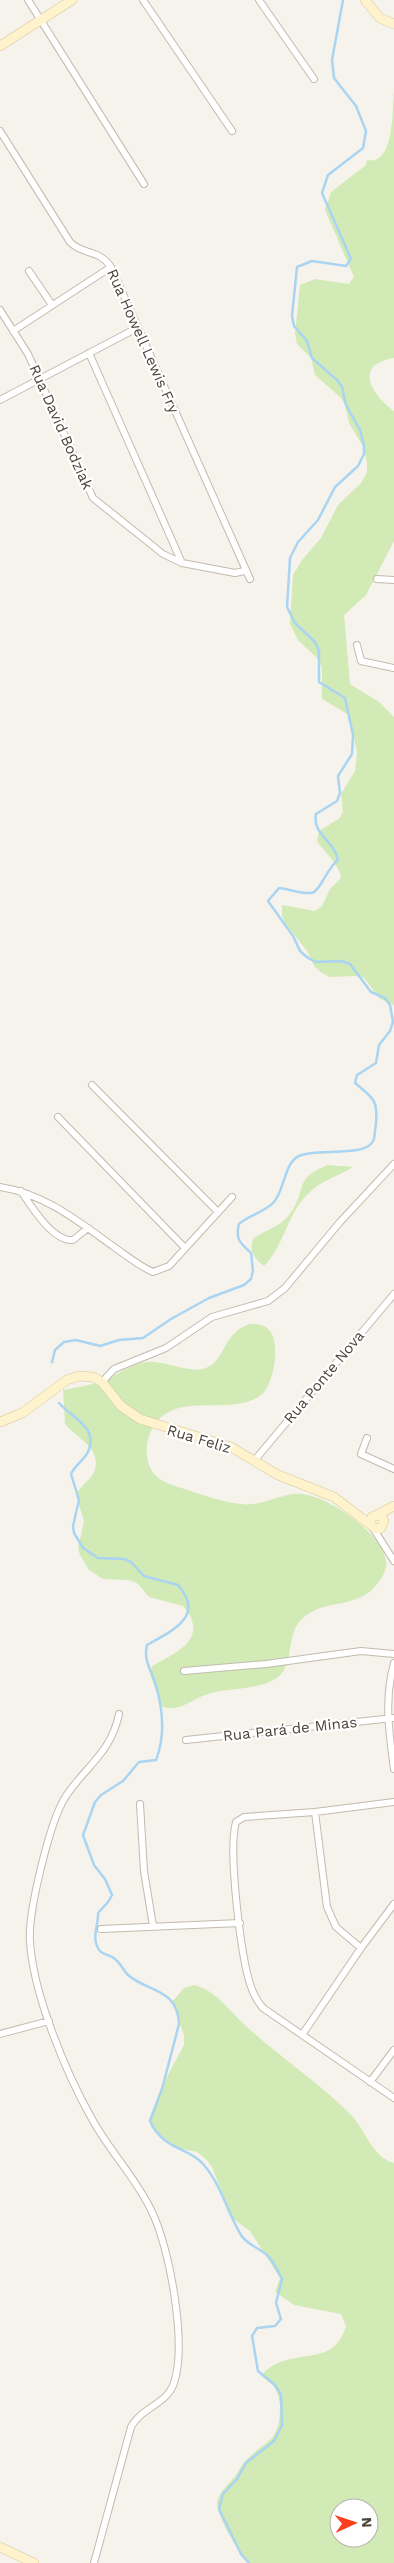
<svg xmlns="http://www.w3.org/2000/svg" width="394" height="2563" viewBox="0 0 394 2563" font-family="'Work Sans',sans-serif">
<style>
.green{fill:#d2eab5;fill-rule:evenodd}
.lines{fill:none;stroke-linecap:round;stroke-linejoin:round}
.stream{stroke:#a9d4f2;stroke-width:2.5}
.street-casing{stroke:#c2bbae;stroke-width:8}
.secondary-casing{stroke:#d6c79b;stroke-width:10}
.street{stroke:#fff;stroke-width:6}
.secondary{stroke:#fff3cd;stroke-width:9}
.labels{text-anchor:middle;stroke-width:4.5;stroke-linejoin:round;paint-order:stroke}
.street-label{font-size:15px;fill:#4b4439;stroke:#fff}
</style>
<rect width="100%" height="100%" fill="#f6f3ec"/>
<path class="green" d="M 394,92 L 394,358 C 353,365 371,394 394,411 L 394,541 L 366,595 L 344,615 L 350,684 L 379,702 L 394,717 L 394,1005 L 380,999 L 364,978 L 355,976 L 330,977 L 322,973 L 314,966 L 307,951 L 285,923 L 282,916 L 282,905 L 315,911 L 322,906 L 330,889 L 341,878 C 339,863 325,853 317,841 L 319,831 L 340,818 L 343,811 L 341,794 L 355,771 L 357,752 L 349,715 L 322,699 L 322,668 L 318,659 L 298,640 L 290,624 L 293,575 L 302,560 L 321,538 L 338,505 L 361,483 L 367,472 L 367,464 L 364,448 L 349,423 L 345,405 L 341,398 L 315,375 L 311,358 L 297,344 L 295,333 L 300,285 L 315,279 L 349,284 L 354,277 L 325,210 L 331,192 L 366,165 L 367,160 C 394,166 392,113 394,92 Z
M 328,1165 L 353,1167 C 339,1176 322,1180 310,1192 C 287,1212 285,1245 264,1266 C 254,1257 249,1253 253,1239 C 264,1230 281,1227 289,1215 C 308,1191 292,1178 328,1165 Z
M 250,1324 C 258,1324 264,1324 269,1330 C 281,1342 274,1386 261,1395 C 230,1418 174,1388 152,1429 C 146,1440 145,1454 149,1465 C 153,1478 166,1483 178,1487 C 198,1493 220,1502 241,1504 C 263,1507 282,1492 302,1494 C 329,1497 381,1532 386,1561 C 387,1567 384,1575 380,1580 C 360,1611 328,1597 304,1617 C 285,1633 295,1656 282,1673 C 267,1691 228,1687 208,1694 C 190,1700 181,1712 162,1707 L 150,1674 L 152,1666 C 176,1653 211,1638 183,1606 L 149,1597 L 137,1583 L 129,1580 L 103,1579 L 89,1570 L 80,1555 L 78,1548 L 84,1521 L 76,1495 C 80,1486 89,1481 93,1474 C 105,1449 77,1439 65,1424 L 63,1390 C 78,1387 93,1385 107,1379 C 120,1373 132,1364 146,1362 C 166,1360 187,1374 206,1368 C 226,1360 223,1332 250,1324 Z
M 194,1985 C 216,1990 230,2012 247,2027 C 281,2058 320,2083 352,2116 C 366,2131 372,2157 394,2163 L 394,2563 L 248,2563 C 239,2552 216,2516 217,2502 C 219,2493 226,2486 232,2480 C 238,2474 240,2466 245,2461 C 267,2439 280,2442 280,2407 C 279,2391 275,2385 261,2376 C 289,2343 333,2372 346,2326 L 341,2314 L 294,2305 L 275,2292 L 280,2278 L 250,2231 L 232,2218 L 212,2167 L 206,2159 L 197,2152 L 173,2147 L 152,2128 L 149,2120 L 161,2088 L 184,2045 L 184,2035 L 172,2002 L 184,1988 ZM 339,2508 L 369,2508 L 369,2538 L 339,2538 Z"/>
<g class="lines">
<path class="stream" d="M 52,1362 L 55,1350 L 64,1342 L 76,1340 L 100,1346 L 119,1340 L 143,1338 L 171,1319 L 209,1298 L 244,1285 L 251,1279 L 253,1271 L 251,1253 C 240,1243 235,1239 239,1224 C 249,1215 265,1212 274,1202 C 285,1189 284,1163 299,1156 C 317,1147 368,1159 374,1139 C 375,1134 375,1128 376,1124 C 378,1099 373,1098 355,1083 L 357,1075 L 376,1063 L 379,1045 L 390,1031 L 393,1022 L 390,1005 L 385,998 L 371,992 L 350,964 L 341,961 L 316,962 L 308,958 L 300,951 L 293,936 L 268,901 L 279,888 C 289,889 302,894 311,893 C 320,892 327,868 338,860 C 335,841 312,835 316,814 L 337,801 L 340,793 L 338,776 L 352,754 L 353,735 L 345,698 L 319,682 L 319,651 L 315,642 L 295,623 L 287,607 L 290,558 L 298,542 L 318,520 L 335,487 L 358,466 L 364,454 L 364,446 L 360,430 L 346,405 L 342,387 L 337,380 L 312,358 L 307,341 L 294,326 L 292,316 L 297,267 L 312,261 L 346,266 L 351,259 L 322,193 L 328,175 L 363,148 L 366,131 L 356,106 L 334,78 L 332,60 L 343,0
M 59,1403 C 72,1418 99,1427 88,1452 C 84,1460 75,1465 71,1474 L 79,1500 L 73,1526 L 74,1533 L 83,1548 L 98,1558 L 124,1559 L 131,1562 L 144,1576 L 178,1585 C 206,1617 171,1631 147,1645 C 143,1661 152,1671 156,1686 C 163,1710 165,1737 156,1760 L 139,1762 L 123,1781 L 101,1795 L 95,1802 L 83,1835 L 94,1865 L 105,1879 L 112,1895 L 108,1902 L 98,1913 C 99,1923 93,1933 96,1943 C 100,1957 107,1952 115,1959 C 120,1963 123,1969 127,1974 C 145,1992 178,1987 179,2024 L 162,2089 L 150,2121 C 163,2150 188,2147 203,2164 C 221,2184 227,2212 241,2235 C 247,2245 260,2248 268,2256 C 274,2262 278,2272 282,2279 L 276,2303 L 281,2319 L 275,2326 L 257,2328 L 252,2336 L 258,2371 L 275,2385 L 281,2395 L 282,2425 L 274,2441 L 246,2463 L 237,2479 L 223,2494 L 219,2509 L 241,2554 L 249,2563"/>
<defs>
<path id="street" d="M 28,0 L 144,184
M 143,0 L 232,131
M 259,0 L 314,79
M 0,131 L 70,242 C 82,255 99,249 111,267 L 250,579
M 29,271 L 52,305
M 0,310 L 28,354 L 93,498 L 163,554 L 182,563 L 235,573 L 244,571
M 13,331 L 111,267
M 89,353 L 182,563
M 0,400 L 137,328
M 377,579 L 394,580
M 357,645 L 361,661 L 394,668
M 92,1085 L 218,1212
M 58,1117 L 185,1248
M 0,1187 C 45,1194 78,1221 114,1247 C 127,1256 139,1266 153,1272 L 169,1266 L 232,1197
M 21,1191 C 31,1206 53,1242 73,1240 L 88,1228
M 102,1382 L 114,1369 L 166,1348 L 212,1317 L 268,1301 L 285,1288 L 340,1222 L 394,1164
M 367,1438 L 361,1454 L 394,1469
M 254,1461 L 394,1294
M 373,1528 L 394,1561
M 394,1663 C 384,1699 389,1732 394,1769
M 184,1671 L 266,1664 L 361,1651 L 394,1654
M 186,1740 L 394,1718
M 394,1802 L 315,1812 L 244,1817 L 236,1822 C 228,1850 240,1942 247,1973 C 250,1986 254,1998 263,2008 L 394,2098
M 140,1804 L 144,1871 L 153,1926
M 315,1812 L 327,1907 L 336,1927 L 361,1948
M 101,1929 L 240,1923
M 0,2034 L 49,2021
M 302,2035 L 361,1948 L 394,1904
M 370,2082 L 394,2050
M 94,2563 L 131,2427 C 141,2408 167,2404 174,2383 C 187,2344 170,2249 152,2212 C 137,2179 110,2152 92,2119 C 66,2073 33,1994 30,1941 C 28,1912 50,1820 66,1796 C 86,1766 111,1753 119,1714"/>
<path id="secondary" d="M 365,0 L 380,18 L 394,24
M 0,46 L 72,0
M 0,1422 L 22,1413 L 67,1380 L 79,1376 L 93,1377 L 102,1382 L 121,1406 L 140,1419 L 231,1447 L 278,1475 L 334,1497 L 376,1529 L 381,1528 L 384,1521 L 382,1517 L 377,1515 L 372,1517 L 370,1523
M 377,1515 L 394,1506
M 0,2547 L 34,2563"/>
</defs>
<use href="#street" class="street-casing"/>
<use href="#secondary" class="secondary-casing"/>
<use href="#street" class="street"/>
<use href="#secondary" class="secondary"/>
</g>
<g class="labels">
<g class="street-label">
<text transform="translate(143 341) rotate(66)" y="5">Rua Howell Lewis Fry</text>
<text transform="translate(61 427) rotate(66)" y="5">Rua David Bodziak</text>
<text transform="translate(324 1377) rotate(-50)" y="5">Rua Ponte Nova</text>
<text transform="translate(199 1439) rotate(17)" y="5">Rua Feliz</text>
<text transform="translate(290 1729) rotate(-6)" y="5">Rua Pará de Minas</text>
</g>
</g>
<g transform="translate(354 2523) rotate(87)"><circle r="24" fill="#ffffff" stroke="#b7b4b0"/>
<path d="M0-4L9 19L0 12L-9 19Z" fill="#fc3f1d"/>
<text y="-8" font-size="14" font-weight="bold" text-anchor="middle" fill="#4b4439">N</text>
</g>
</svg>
